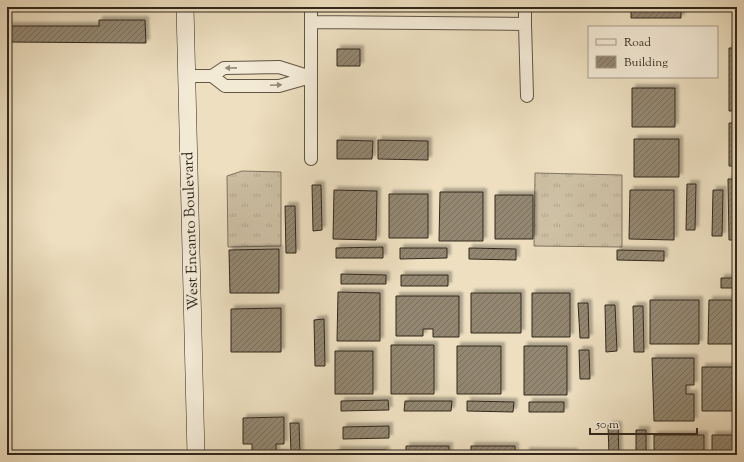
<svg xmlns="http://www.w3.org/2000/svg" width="744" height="462" viewBox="0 0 744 462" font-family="'Sorts Mill Goudy',serif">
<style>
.grass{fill:url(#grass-tufts);stroke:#807460}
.building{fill:url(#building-hatch);stroke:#32281c;filter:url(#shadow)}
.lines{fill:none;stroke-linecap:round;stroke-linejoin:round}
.street-casing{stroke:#615645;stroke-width:14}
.secondary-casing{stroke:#32281c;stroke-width:18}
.street{stroke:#f3ead6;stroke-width:12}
.secondary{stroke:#f3ead6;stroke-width:17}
.oneway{fill:#928979}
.labels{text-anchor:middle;stroke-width:3.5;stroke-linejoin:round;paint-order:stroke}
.street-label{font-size:15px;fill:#32281c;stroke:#f3ead6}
</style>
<defs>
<pattern id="grass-tufts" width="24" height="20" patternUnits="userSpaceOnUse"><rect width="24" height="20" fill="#cdc0a4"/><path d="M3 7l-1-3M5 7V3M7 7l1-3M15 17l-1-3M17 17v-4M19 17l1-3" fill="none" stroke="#b0a58d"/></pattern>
<pattern id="building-hatch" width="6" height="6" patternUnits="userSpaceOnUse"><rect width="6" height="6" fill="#938771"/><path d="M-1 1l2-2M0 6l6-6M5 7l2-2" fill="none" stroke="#796e5c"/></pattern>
<filter id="shadow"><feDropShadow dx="3.5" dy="-3.5" stdDeviation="1" flood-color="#0004"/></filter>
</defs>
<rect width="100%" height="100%" fill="#eddfc0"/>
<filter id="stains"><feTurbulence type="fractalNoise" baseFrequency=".005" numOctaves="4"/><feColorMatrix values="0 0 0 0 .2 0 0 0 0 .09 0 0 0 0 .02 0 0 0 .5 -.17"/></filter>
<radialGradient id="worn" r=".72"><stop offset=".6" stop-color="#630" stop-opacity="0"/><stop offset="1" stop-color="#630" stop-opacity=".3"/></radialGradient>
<path class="grass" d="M 242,171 L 281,172 L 281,246 L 228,247 L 227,176 Z
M 535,173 L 622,175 L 622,247 L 534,246 Z"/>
<path class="building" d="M 7,7 L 74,7 L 74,8 Z
M 631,7 L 681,7 L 681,18 L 631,18 Z
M 99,20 L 145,20 L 146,43 L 7,42 L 7,26 L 99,26 Z
M 729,48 L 737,48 L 737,111 L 729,111 Z
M 337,49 L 360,49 L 360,66 L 337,66 Z
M 632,88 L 675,88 L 675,127 L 632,127 Z
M 729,123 L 737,123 L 737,166 L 729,166 Z
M 634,139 L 679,139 L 679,177 L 634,177 Z
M 337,140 L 373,141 L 372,159 L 337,159 Z
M 378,140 L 428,141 L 428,160 L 378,159 Z
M 728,179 L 737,179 L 737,240 L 729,240 Z
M 687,184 L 696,184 L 695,230 L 686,230 Z
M 312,185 L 321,185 L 322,230 L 313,231 Z
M 334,190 L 377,191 L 376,240 L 333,239 Z
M 630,190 L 674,190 L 674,240 L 629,239 Z
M 713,190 L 723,190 L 722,236 L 712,236 Z
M 440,192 L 483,192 L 483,241 L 439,241 Z
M 389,194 L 428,194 L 428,238 L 389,238 Z
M 495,195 L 533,195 L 533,239 L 495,239 Z
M 285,206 L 295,206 L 296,253 L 286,253 Z
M 383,247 L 383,258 L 336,258 L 336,248 Z
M 400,248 L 447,248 L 447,258 L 400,259 Z
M 469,248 L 516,249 L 516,260 L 469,259 Z
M 279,249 L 279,293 L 230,293 L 229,250 Z
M 617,250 L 664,251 L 664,261 L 617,260 Z
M 341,274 L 386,275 L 386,284 L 341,284 Z
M 401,275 L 448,275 L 448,286 L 401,286 Z
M 721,278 L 737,278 L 737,288 L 721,288 Z
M 338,292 L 380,293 L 380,341 L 337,341 Z
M 471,293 L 521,293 L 521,333 L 471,333 Z
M 532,293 L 570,293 L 570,337 L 532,337 Z
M 396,296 L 459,296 L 459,337 L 433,337 L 433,329 L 423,329 L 423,336 L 396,336 Z
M 650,300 L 699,300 L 699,344 L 650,344 Z
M 709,300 L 737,300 L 737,344 L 708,344 Z
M 578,303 L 588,303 L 589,338 L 580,338 Z
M 605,305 L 615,305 L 617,351 L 606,352 Z
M 633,306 L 643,306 L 644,352 L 634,352 Z
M 281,308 L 281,352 L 231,352 L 231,309 Z
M 324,319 L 325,366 L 315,366 L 314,320 Z
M 391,345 L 434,345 L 434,394 L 391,394 Z
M 457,346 L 501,346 L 501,394 L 457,394 Z
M 524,346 L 567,346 L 567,395 L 524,395 Z
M 579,350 L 589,350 L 590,379 L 580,379 Z
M 335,351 L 373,351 L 373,394 L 335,394 Z
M 652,358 L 694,358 L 694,385 L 686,385 L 686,394 L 694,394 L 694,421 L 654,421 Z
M 702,367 L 737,367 L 737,411 L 702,411 Z
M 388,400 L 389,410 L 341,411 L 341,401 Z
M 405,401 L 452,401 L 451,411 L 404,411 Z
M 467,401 L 514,402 L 513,412 L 467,411 Z
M 529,402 L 564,402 L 564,412 L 529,412 Z
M 284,417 L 284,444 L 276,444 L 276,453 L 285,453 L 285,455 L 244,455 L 252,454 L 252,444 L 243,444 L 243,418 Z
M 290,423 L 299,423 L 300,455 L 291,455 Z
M 608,425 L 618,425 L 619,455 L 609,455 Z
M 389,426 L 389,438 L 343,439 L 343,427 Z
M 636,430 L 646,430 L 646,455 L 636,455 Z
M 654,435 L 704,435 L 704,455 L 654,455 Z
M 712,435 L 737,435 L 737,455 L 712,455 Z
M 406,446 L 449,446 L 449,455 L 406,455 Z
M 471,446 L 515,446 L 515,455 L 471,455 Z
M 337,450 L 386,450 L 386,455 L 337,455 Z
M 526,451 L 574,452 L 574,455 L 526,455 Z"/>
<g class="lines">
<defs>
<path id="street" d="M 311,22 L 525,24 L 525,7
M 525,24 L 527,96
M 186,76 L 212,76 L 224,68 L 279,67 L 311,77
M 212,76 L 225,86 L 279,86 L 311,77
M 311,159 L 311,7"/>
<path id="secondary" d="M 185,7 L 196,455"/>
</defs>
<use href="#street" class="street-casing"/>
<use href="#secondary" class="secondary-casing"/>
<use href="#street" class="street"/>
<use href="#secondary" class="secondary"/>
</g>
<defs><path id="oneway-solid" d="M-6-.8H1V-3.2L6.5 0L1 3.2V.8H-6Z"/></defs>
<g class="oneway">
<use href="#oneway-solid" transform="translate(231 68) rotate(179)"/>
<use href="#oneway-solid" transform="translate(276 85) rotate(-3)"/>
</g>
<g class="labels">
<g class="street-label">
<text transform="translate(190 231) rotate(-92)" y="5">West Encanto Boulevard</text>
</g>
</g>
<rect width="744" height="462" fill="none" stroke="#eddfc0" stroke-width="24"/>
<rect x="8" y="8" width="728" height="446" fill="none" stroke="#32281c" stroke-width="2"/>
<rect x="12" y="12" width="720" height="438" fill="none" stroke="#32281c"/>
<rect x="588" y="26" width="130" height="52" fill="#f3ead6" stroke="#a69c8c"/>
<rect x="596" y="39" width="20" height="6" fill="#f3ead6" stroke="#a69c8c"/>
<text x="624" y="46" font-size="12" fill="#32281c">Road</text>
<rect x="596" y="56" width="20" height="12" fill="url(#building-hatch)" stroke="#a69c8c"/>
<text x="624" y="66" font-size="12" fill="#32281c">Building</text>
<path d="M590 428v6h107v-6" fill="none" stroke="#32281c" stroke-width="2"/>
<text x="596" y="428" font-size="12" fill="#32281c" stroke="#f3ead6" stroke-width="3" paint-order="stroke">50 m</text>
<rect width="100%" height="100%" filter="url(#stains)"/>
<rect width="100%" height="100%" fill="url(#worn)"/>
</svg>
